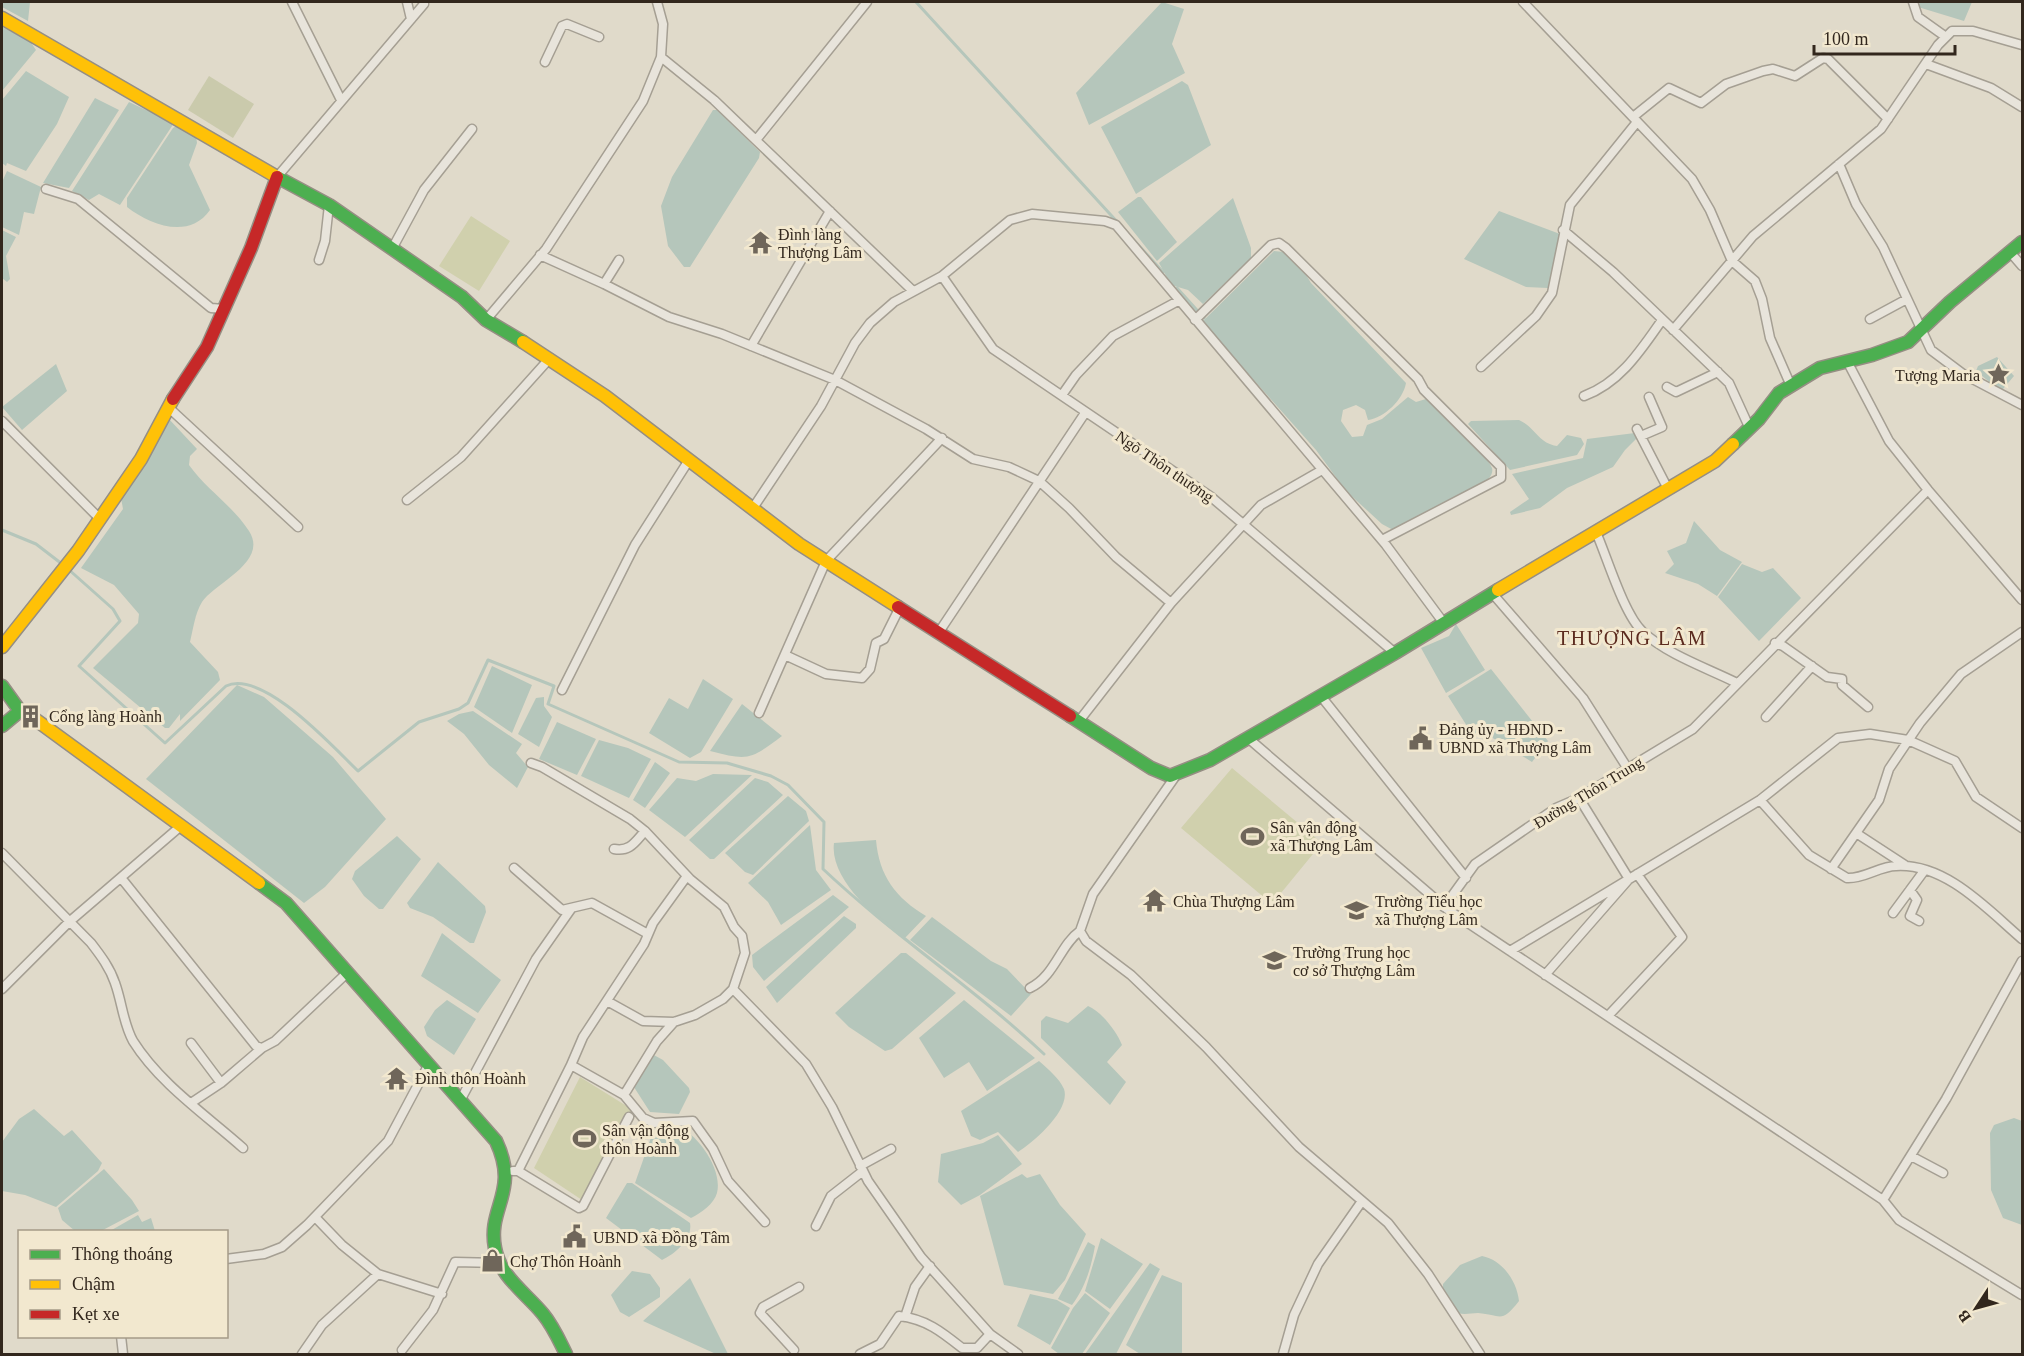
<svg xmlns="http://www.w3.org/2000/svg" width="2024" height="1356" viewBox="0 0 2024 1356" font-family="Georgia,serif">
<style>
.green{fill:#d0d0ad}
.cemetery{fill:#cacaac}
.water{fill:#b5c6bb}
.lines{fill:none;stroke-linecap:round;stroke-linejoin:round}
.stream{stroke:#b5c6bb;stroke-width:3}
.street-casing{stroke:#a59f93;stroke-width:11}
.fast-casing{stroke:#958e83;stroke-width:15}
.slow-casing{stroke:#958e83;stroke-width:15}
.jam-casing{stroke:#958e83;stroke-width:15}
.street{stroke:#e8e4db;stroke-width:8}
.fast{stroke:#4caf50;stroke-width:12}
.slow{stroke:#ffc107;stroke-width:12}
.jam{stroke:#c62828;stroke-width:12}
.labels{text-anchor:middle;stroke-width:6;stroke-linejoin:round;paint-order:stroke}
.poi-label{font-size:16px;fill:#32271d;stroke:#f2e8cf;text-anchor:start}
.street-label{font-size:16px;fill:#32271d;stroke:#f2e8cf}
.quarter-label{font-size:20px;letter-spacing:1.5px;fill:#5c2b1f;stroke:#f2e8cf}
</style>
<rect width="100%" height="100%" fill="#e0daca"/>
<path class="green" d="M 471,216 L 510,241 L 479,291 L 439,266 Z
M 1232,768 L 1322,843 L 1272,904 L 1181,828 Z
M 580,1077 L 633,1110 L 585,1202 L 534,1168 Z"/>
<path class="cemetery" d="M 209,76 L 254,104 L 233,138 L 188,110 Z"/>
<path class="water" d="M 2,2 L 30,2 L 28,21 L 2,7 Z
M 1162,2 L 1184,9 L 1172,44 L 1185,73 L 1089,125 L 1076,93 Z
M 1920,2 L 1972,2 L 1964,21 L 1918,7 Z
M 2,27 L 30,41 L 36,50 L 2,91 Z
M 26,71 L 69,97 L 57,124 L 26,171 L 7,163 L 6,166 L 2,163 L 2,100 Z
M 1182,81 L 1188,85 L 1211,145 L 1136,194 L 1101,127 Z
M 95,98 L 119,110 L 69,188 L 43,183 Z
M 129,102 L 174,123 L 120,205 L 99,194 L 89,200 L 72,191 Z
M 713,110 L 717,110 L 760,152 L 759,158 L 690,267 L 684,267 L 668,246 L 661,206 L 672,177 Z
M 178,125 L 196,135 L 197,143 L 189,165 L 210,210 C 189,240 150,225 127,207 L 127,198 L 173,128 Z
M 7,171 L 41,187 L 34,214 L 24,212 L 19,235 L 2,227 L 2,182 Z
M 1138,197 L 1141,197 L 1177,242 L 1157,261 L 1118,212 Z
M 1233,198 L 1251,248 L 1251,258 L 1203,304 L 1188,290 L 1171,285 L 1159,263 Z
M 1499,211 L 1560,234 L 1548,288 L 1526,287 L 1464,259 Z
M 2,230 L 16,237 L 6,256 L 10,279 L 7,282 L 2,278 Z
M 1274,251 L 1284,252 L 1297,260 L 1311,283 L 1406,383 C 1403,400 1384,418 1368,420 L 1365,410 L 1356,405 L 1343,410 L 1341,421 L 1352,437 L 1363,436 L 1367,425 L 1382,419 L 1408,397 L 1416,402 L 1426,399 C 1438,408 1489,456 1492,468 C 1494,475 1487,480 1483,484 L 1393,530 L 1382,524 L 1346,491 L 1316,450 L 1202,322 Z
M 1997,357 L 2014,376 L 2003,389 L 1998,389 L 1976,371 L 1978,366 Z
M 56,364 L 67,391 L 22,430 L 2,407 Z
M 168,418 L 197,449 L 190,456 L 189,465 C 206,489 233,506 249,531 C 269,562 215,583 202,602 C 195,613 193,630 190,642 L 218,672 L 220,680 L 180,721 L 180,714 L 169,728 L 165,728 L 93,668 L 138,623 L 139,614 L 114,585 L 81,568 L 123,509 L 121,498 Z
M 1519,420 C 1535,427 1538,443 1557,446 L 1567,435 L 1581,438 L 1584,444 L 1577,455 L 1510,470 L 1468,424 L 1471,421 Z
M 1635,433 L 1637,438 L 1625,450 L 1613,467 L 1567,488 L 1540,508 L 1511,515 L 1510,512 L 1529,499 L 1512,474 L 1583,458 L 1587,439 Z
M 1694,521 L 1720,550 L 1742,562 L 1717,596 L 1698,584 L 1665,573 L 1674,564 L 1667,551 L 1686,543 Z
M 1742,564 L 1762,572 L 1773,568 L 1801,598 L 1759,641 L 1718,597 Z
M 1456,624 L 1485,670 L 1446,693 L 1421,648 L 1449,636 Z
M 492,666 L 532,685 L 512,733 L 474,707 Z
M 1491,669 L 1548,741 L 1532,762 L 1491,737 L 1472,734 L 1448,696 Z
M 703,679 L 733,699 L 701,752 L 690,758 L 649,733 L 669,698 L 688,709 Z
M 237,685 L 264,697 L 333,757 L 386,819 L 325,887 L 304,903 L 146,779 Z
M 544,697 L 544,706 L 552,717 L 539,747 L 518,734 L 536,698 Z
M 742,704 L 782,736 C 750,760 749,761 710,751 Z
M 473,711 L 522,744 L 516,753 L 528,767 L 517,788 L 489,765 L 464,734 L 447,721 L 459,714 Z
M 557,722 L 596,739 L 577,775 L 539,759 Z
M 599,740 L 628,748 L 651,759 L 629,798 L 581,776 Z
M 655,762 L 670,773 L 645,808 L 633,800 Z
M 713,774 L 752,775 L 685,837 L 649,810 L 677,778 L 696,781 Z
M 755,778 L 768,782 L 783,795 L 714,859 L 710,859 L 689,840 Z
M 788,796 L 806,811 L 809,821 L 753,875 L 745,872 L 725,853 Z
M 810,825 L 816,870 L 831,890 L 781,925 L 768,902 L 748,883 Z
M 397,836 L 421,859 L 383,909 L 379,909 L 364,896 L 352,879 L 355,871 Z
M 876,840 C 879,876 896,898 926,916 L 904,939 C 878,920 829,879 834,843 Z
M 438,862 L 485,906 L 486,912 L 474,943 L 470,943 L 433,917 L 410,908 L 407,903 Z
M 833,895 L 849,907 L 764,981 L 753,967 L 752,955 Z
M 844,916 L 856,924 L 856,928 L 777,1003 L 766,987 Z
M 932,917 L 991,961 L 1007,969 L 1031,994 L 1011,1016 L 910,940 Z
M 442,933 L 501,980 L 478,1013 L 421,976 Z
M 901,953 L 906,953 L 956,993 L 892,1049 L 885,1051 L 849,1027 L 835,1013 Z
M 447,1000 L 476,1019 L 454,1055 L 427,1036 L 424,1027 L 435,1010 Z
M 964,1000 L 1035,1058 L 987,1091 L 969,1062 L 944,1078 L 919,1038 Z
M 1088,1006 C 1101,1011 1117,1032 1122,1045 L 1107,1062 L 1126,1082 L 1110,1105 L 1041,1038 L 1041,1021 L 1046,1016 L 1068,1023 Z
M 652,1054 L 663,1060 L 689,1088 L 690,1092 L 679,1114 L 650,1112 L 632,1084 Z
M 1039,1061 C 1048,1069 1059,1078 1064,1089 C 1071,1110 1034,1142 1018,1152 L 998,1132 L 980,1140 L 971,1136 L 961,1111 Z
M 34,1109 L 64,1136 L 72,1130 L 102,1163 L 98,1171 L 56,1207 L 25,1195 L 2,1191 L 2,1142 L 19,1119 Z
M 2014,1118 L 2022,1121 L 2022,1225 L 2003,1218 L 1991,1190 L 1990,1133 L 1994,1125 Z
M 676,1125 C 697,1133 723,1169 717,1193 C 714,1204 701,1213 691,1218 L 635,1183 L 654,1129 Z
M 998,1135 L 1022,1164 L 980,1195 L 961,1205 L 938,1182 L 941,1154 L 983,1143 Z
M 104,1169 L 132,1200 L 139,1211 L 101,1231 L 75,1231 L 62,1220 L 58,1208 Z
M 1022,1174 L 1027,1178 L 1040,1174 L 1060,1205 L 1086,1234 L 1065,1280 L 1053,1294 L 1004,1285 L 980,1196 Z
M 627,1183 L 632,1183 L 690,1223 C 693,1239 675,1254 662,1260 L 606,1218 Z
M 138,1215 L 142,1222 L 151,1218 L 155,1231 L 110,1231 Z
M 1101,1238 L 1143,1264 L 1110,1309 L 1085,1291 Z
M 1088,1242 L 1095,1246 C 1091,1268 1085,1288 1072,1305 L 1058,1299 Z
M 1482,1256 C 1503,1260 1517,1282 1519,1301 C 1501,1324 1502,1315 1478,1313 C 1471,1313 1465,1315 1458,1313 L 1443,1289 L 1443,1284 L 1460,1265 Z
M 1150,1263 L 1160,1269 L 1116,1354 L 1085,1354 Z
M 632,1271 L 650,1274 L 660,1288 L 660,1297 L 629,1317 L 620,1312 L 611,1295 Z
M 1162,1275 L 1182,1283 L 1182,1353 L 1140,1354 L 1126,1345 Z
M 690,1278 L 728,1354 L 716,1354 L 643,1321 Z
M 1085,1293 L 1110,1313 L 1082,1354 L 1059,1354 L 1051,1348 L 1073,1308 Z
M 1030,1294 L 1057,1300 L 1070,1308 L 1050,1345 L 1017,1326 Z"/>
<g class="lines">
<path class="stream" d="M 916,2 L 1163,272
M 1177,288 L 1204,318
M 2,530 L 36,544 L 62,564
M 67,568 L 113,609 L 120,621 L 79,666 L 165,743 L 226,686 C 263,669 333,747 358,771 L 419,722 L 459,709 L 468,703 L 488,660 L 554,686 L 548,704 L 679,762 L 727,763 L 771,776 L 788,785 L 824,822 L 823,869 C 893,935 974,988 1044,1054"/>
<defs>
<path id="street" d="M 292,2 L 341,100
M 407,2 L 411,19
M 1523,2 L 1692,179 L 1710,210 L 1732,261 L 1755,281 L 1762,299 L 1770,338 L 1791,386
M 1913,2 L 1918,17 L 1946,37
M 661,57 L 714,100 L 913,291
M 545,62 L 562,26 L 567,24 L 599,37
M 1926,64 L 1991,88 L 2022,107
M 1633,117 L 1669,88 L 1701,103 L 1726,84 L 1763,71 L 1773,69 L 1795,76 L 1823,58 L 1828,59 L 1888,119
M 756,140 L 867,2
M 1839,164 L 1856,204 L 1883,247 L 1931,350 L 1963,374 L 2022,405
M 277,177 L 424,4
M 46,189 L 78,199 L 211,308 L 224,309
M 1563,230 L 1613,272 L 1729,383 L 1750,429
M 392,249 L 424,190 L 472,129
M 2010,252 L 2022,266
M 540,255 L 604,284 L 669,317 L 722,334 L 835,380 L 926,429 L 973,459 L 1009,467 L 1039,481 L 1069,508 L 1116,557 L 1171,603
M 319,260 L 325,241 L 329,205
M 942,276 L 993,349 L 1210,496 L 1395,653
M 604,284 L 619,260
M 1870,319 L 1907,299
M 486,320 L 546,249 L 643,101 L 661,57 L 663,24 L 657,2
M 1195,320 L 1271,245 L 1279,243 L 1286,248 L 1418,379 L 1424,390 L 1501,467 L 1501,478 L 1382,540
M 1673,330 L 1753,236 L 1881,129 L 1938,45 L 1952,31 L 1973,31 L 2022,45
M 751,346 L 830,211
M 1847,361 L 1889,441 L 1928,490 L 2022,600
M 1481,367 L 1536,316 L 1552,293 L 1570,205 L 1637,122
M 1667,387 L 1676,392 L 1718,372
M 1062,395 L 1076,375 L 1113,336 L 1178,301
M 1584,396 C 1620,383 1641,350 1662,320
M 168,407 L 298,527
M 2,421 L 100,519
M 1637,429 L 1668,489
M 1641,436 L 1662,427 L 1649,397
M 407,500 L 461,457 L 550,358
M 753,508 L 821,406 L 855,343 L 870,323 L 894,302 L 942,276 L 1010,220 L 1032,214 L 1105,221 L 1116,225 L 1386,545 L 1443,622
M 1596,532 C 1607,557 1624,615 1643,632 C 1668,655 1707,668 1737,683
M 1492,593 L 1583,698 L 1628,769
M 939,632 L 1085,413
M 1775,643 L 1783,646 L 1827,677 L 1842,679 L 1842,685 L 1868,707
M 785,655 L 826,674 L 862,678 L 870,669 L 876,643 L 884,639 L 900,607
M 562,690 L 635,545 L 689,460
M 1320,695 L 1466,878
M 759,713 L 826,561 L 942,438
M 1766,717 L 1812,666
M 1079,721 L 1171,603 L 1261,505 L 1322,470
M 1248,738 L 1447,909 L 1862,1186 L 1883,1200 L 1899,1220 L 2022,1295
M 531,763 L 542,767 L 630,819 L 645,831 L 690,879 L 724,907 L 734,927 L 742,936 L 745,953 L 733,989 L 723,999 L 695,1015 L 674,1022 L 643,1021 L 607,1001
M 1177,774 L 1093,894 L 1080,931 L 1086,941 L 1131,975 L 1206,1047 L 1299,1147 L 1388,1223 L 1428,1274 L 1480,1354
M 1760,800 L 1809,855 L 1847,878 C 1864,879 1880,866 1896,866 C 1946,863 1988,910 2022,939
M 1856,833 L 1905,865
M 614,849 C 630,852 635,842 645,831
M 2,853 L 91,943 C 101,956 110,968 115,983 C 122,1002 123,1023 133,1041 C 160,1084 206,1115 243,1148
M 514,868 L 562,910 L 592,903 L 648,934
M 1831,869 L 1879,800 L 1889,769 L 1920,723 L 1961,674 L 2022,632
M 122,879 L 256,1046 L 262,1048 L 275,1041 L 348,972
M 1910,890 L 1917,900 L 1910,916 L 1919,921
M 1444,907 L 1475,864 L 1556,808 L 1579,798 L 1693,729 L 1928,490
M 1893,913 L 1924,871
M 1510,951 L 1760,800 L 1838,738 L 1870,734 L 1908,740 L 1955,761 L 1976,797 L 2022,828
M 1545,975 L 1629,879 L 1579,798
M 1030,988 C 1055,976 1060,945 1080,931
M 2,989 L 69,922 L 182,825
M 733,989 L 806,1064 L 832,1107 L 868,1181 L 921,1257 L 990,1334 L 1018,1354
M 1608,1016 L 1682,937 L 1637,874
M 191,1043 L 221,1083 L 262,1048
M 571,1065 L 583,1037 L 644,944 L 653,923 L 687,876
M 624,1095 L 657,1041 L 674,1022
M 460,1101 L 536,959 L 571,909
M 191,1103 L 221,1083
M 1911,1156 L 1943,1173
M 860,1166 L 891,1149
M 513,1171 L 518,1171 L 579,1208 L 583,1206 L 629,1117
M 518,1171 L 571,1065 L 624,1095 L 643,1118 L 654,1123 L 693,1121 L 713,1149 L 728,1181 L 765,1222
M 1883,1200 L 1946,1099 L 2022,961
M 315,1217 L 342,1245 L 378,1274 L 442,1294
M 816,1226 L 831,1196 L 863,1171
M 226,1259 L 264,1254 L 282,1247 L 307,1225 L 388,1141 L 429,1064
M 905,1317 L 915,1287 L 930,1266
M 121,1336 L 123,1354
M 402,1350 L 433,1310 L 455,1262 L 499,1263
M 794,1350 L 760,1313 L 763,1307 L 799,1287
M 302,1354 L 322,1325 L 378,1274
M 860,1354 L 880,1344 L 899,1316 C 926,1319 942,1332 962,1348 L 977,1348 L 990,1334
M 1283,1354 L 1294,1315 L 1318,1264 L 1362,1201"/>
<path id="fast" d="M 277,177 L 329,205 L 462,297 L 486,320 L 523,342
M 1733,444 L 1759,419 L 1779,393 L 1820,368 L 1872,355 L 1908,342 L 1950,302 L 2022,242
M 2,686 L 20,711 L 29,716
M 1070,716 L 1151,768 L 1170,776 L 1210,760 L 1395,653 L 1498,590
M 2,726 L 20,711
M 259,883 L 286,903 L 496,1141 C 520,1192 487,1207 495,1248 C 500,1277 526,1293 543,1314 C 553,1326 559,1340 566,1354"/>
<path id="slow" d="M 2,18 L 277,177
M 523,342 L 605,396 L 799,544 L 898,607
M 1498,590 L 1715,461 L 1733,444
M 2,647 L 78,551 L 141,459 L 173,399
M 32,717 L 259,883"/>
<path id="jam" d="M 173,399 L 207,347 L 251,248 L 277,177
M 898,607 L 1070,716"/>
</defs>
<use href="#street" class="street-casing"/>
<use href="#fast" class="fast-casing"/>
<use href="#slow" class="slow-casing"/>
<use href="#jam" class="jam-casing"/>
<use href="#street" class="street"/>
<use href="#fast" class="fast"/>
<use href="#slow" class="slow"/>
<use href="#jam" class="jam"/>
</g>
<defs>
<symbol id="temple-bare" viewBox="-9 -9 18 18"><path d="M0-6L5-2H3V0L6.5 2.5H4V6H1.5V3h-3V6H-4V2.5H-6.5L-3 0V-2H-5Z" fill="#6f665a" stroke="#f2e8cf" stroke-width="2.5" paint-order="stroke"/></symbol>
<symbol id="sight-bare" viewBox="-9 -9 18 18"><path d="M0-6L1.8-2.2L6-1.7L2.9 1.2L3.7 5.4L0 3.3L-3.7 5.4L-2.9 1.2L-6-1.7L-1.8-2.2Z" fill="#6f665a" stroke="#f2e8cf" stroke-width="2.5" paint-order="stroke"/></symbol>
<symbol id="building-bare" viewBox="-9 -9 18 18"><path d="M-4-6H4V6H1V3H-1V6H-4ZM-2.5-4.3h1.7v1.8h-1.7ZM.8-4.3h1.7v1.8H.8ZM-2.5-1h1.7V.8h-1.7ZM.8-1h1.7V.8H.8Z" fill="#6f665a" stroke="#f2e8cf" stroke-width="2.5" paint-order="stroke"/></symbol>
<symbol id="civic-bare" viewBox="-9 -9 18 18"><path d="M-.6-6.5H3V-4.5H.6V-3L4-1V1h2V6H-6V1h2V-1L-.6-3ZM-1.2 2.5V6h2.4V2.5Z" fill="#6f665a" stroke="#f2e8cf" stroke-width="2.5" paint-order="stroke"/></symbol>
<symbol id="stadium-bare" viewBox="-9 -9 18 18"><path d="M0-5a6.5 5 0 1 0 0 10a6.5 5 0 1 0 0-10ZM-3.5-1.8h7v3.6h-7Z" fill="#6f665a" stroke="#f2e8cf" stroke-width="2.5" paint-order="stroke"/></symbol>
<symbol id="school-bare" viewBox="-9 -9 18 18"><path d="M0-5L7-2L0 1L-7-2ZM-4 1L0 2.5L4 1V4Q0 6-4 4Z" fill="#6f665a" stroke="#f2e8cf" stroke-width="2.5" paint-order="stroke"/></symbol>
<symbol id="shop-bare" viewBox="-9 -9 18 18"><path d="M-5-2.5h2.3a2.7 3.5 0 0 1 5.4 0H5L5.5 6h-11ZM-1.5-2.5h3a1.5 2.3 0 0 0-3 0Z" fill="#6f665a" stroke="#f2e8cf" stroke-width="2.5" paint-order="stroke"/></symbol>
</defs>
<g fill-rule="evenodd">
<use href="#temple-bare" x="744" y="226" width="33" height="33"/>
<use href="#sight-bare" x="1982" y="358" width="33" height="33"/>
<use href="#building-bare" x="14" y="700" width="33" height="33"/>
<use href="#civic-bare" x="1404" y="722" width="33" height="33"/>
<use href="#stadium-bare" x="1236" y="820" width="33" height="33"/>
<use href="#temple-bare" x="1138" y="884" width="33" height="33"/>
<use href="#school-bare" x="1340" y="894" width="33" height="33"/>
<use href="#school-bare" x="1258" y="944" width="33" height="33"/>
<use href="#temple-bare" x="380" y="1062" width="33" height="33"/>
<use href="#stadium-bare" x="568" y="1122" width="33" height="33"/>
<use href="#civic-bare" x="558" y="1220" width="33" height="33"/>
<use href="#shop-bare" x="476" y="1244" width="33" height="33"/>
</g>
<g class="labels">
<g class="poi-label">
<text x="778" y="240">Đình làng<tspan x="778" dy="18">Thượng Lâm</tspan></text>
<text x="1980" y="381" text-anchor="end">Tượng Maria</text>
<text x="49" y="722">Cổng làng Hoành</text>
<text x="1439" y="735">Đảng ủy - HĐND -<tspan x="1439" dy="18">UBND xã Thượng Lâm</tspan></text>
<text x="1270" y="833">Sân vận động<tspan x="1270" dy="18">xã Thượng Lâm</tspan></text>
<text x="1173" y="907">Chùa Thượng Lâm</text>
<text x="1375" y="907">Trường Tiểu học<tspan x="1375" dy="18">xã Thượng Lâm</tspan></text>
<text x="1293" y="958">Trường Trung học<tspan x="1293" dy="18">cơ sở Thượng Lâm</tspan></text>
<text x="415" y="1084">Đình thôn Hoành</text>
<text x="602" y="1136">Sân vận động<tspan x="602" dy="18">thôn Hoành</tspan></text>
<text x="593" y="1243">UBND xã Đồng Tâm</text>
<text x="510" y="1267">Chợ Thôn Hoành</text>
</g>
<g class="street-label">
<text transform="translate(1165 466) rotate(34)" y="6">Ngõ Thôn thượng</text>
<text transform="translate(1588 792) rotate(-31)" y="6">Đường Thôn Trung</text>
</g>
<g class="quarter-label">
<text x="1632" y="645">THƯỢNG LÂM</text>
</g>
</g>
<rect width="2024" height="1356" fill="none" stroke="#32271d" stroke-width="6"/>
<rect x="18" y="1230" width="210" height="108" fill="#f2e8cf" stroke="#a59b88" stroke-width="1.5"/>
<rect x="30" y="1250" width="30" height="9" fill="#4caf50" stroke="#a59b88" stroke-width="1.5"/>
<text x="72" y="1260" font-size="18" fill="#32271d">Thông thoáng</text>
<rect x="30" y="1280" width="30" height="9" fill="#ffc107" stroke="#a59b88" stroke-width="1.5"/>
<text x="72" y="1290" font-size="18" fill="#32271d">Chậm</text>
<rect x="30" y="1310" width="30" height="9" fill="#c62828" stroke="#a59b88" stroke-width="1.5"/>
<text x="72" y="1320" font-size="18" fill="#32271d">Kẹt xe</text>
<g transform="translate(1976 1308) rotate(234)" stroke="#f2e8cf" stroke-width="4.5" paint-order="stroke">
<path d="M0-4.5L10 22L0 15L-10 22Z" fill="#32271d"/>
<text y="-9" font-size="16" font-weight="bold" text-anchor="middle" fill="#32271d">B</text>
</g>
<path d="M1814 45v9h141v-9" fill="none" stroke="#32271d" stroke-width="3"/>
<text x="1823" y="45" font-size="18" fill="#32271d" stroke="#f2e8cf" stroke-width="4.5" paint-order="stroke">100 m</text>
</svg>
